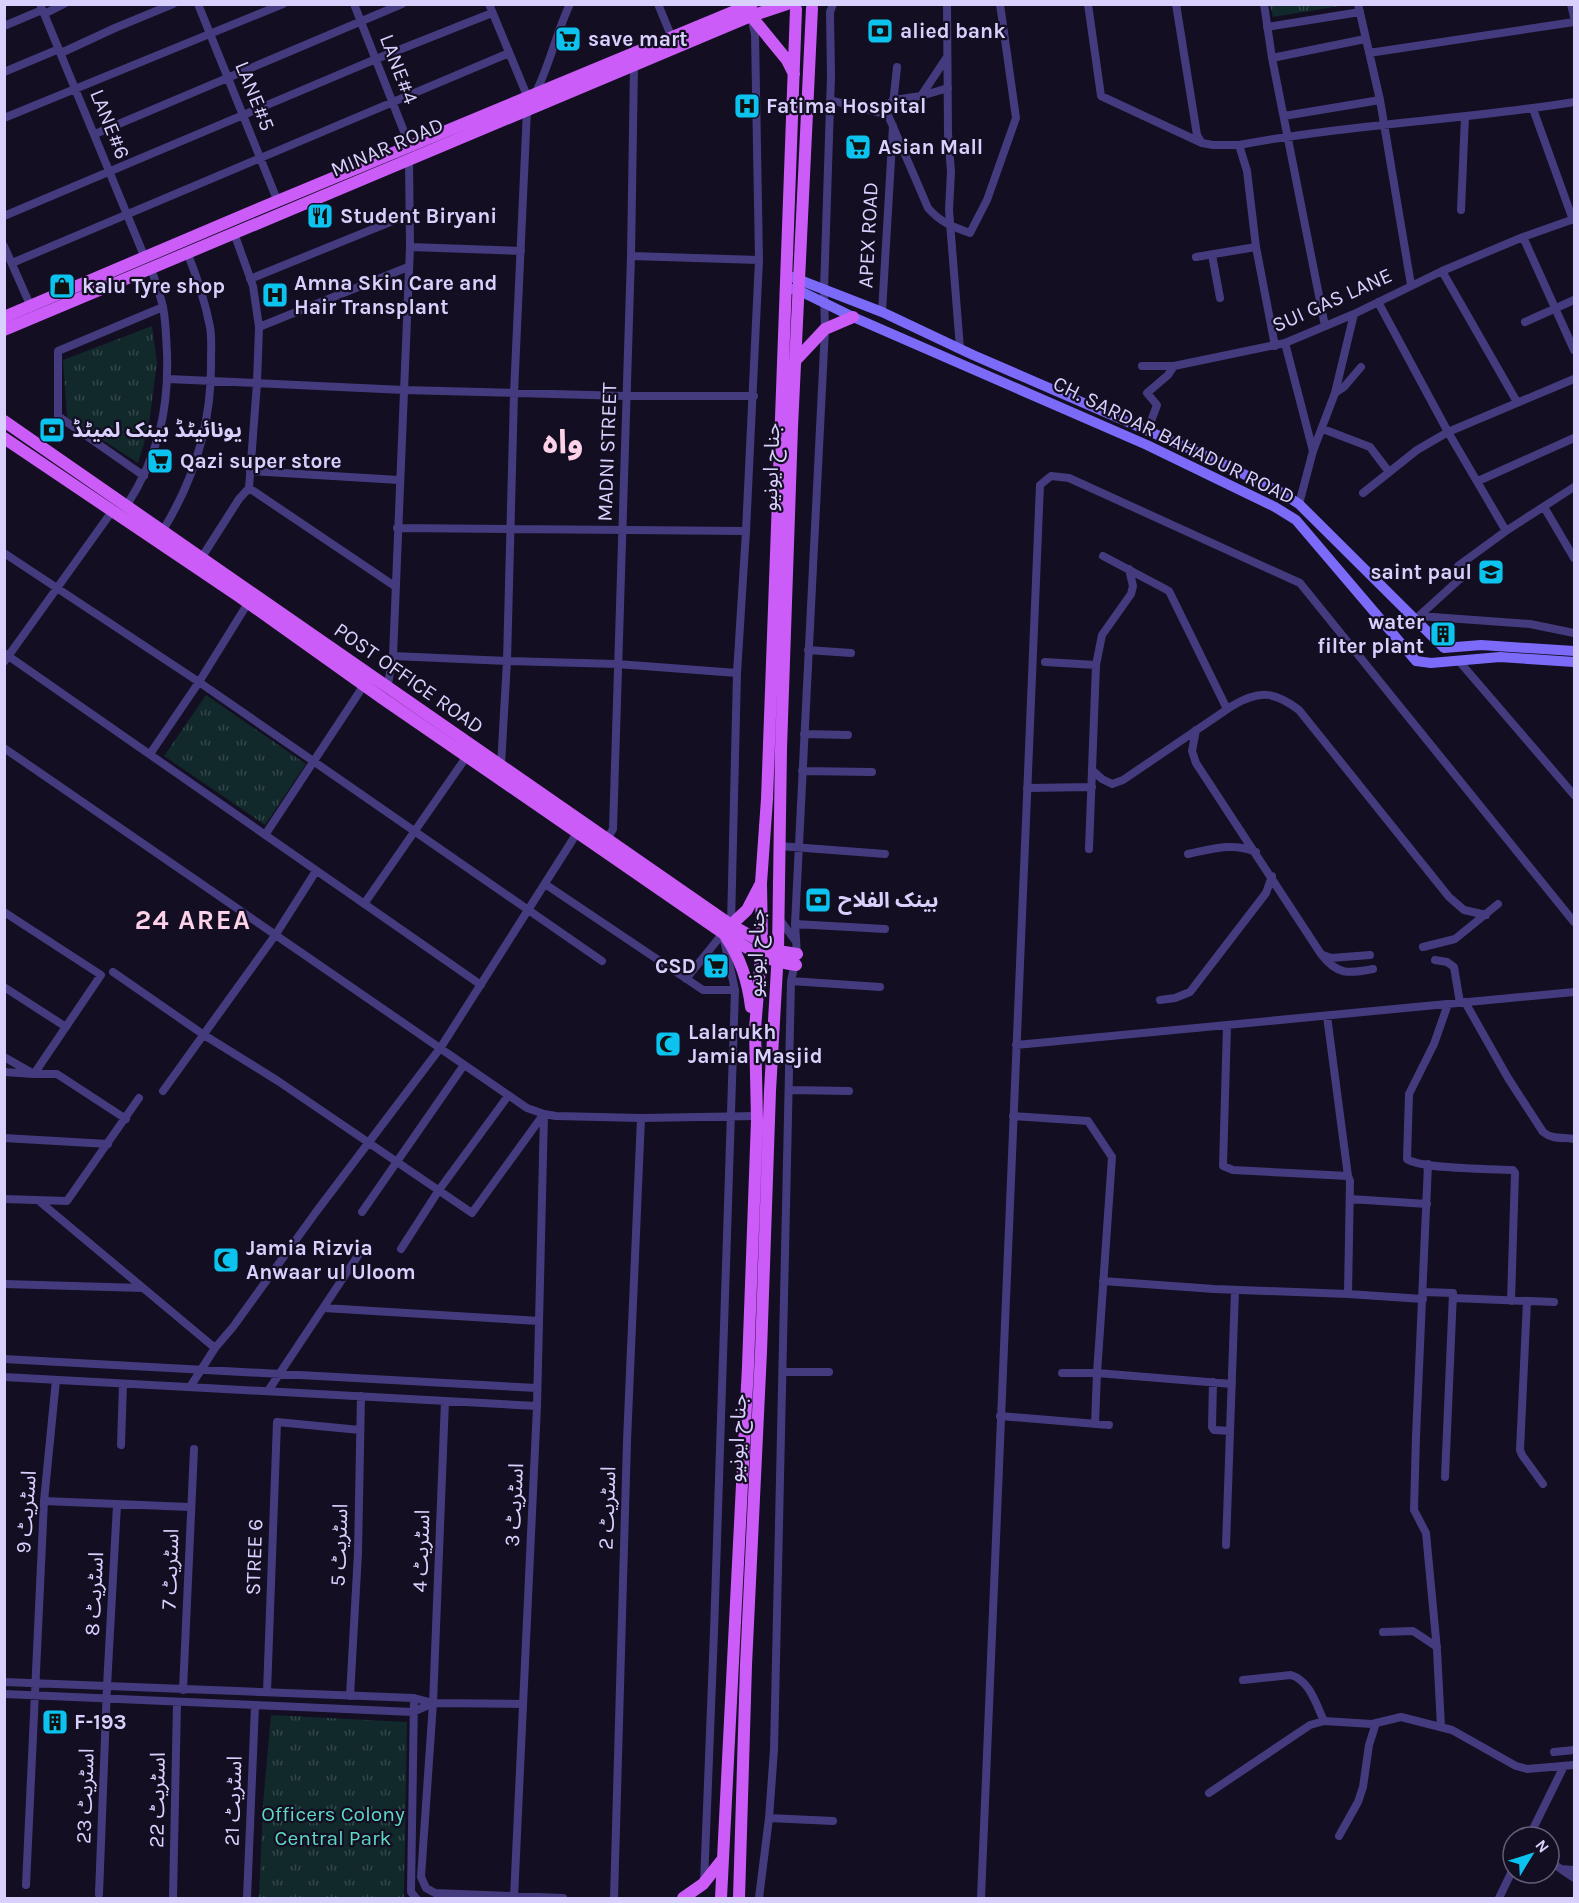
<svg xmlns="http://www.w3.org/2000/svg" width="1579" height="1903" viewBox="0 0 1579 1903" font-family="Karla,'Noto Sans Arabic',sans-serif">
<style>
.park{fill:url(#park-tufts)}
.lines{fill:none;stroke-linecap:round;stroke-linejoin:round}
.minor{stroke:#443b7e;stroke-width:8}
.secondary{stroke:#7b6bf8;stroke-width:10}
.primary{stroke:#cb5cf8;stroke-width:12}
.labels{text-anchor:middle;stroke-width:4.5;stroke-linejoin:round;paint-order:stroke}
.poi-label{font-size:21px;font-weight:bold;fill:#d9d0fd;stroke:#130e21;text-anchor:start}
.street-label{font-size:21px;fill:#d9d0fd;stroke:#130e21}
.park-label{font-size:21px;fill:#5fd9c6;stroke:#130e21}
.district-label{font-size:27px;font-weight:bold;letter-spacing:1.5px;fill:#fdd2e9;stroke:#130e21}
.town-label{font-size:33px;font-weight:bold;fill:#fdd2e9;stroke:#130e21}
</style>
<defs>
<pattern id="park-tufts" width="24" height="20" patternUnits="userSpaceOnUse" patternTransform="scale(1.5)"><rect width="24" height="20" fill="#11292a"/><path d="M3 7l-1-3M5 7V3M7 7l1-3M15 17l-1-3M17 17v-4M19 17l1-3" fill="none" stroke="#33474a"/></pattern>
</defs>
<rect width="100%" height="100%" fill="#130e21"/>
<path class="park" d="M 1352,4 L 1273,17 L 1270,5 L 1270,4 Z
M 152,326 L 157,363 L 148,431 L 138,463 L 67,417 L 63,360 Z
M 206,695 L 306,764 L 265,825 L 164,756 Z
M 271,1715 L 407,1722 L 404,1898 L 259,1898 L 263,1804 Z"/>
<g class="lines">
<path class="minor" d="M 40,4 L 145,258
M 198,4 L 278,202
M 354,4 L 410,147
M 489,4 L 528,98
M 658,4 L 672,38
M 947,4 L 948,133 L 951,172 L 949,210 L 960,348
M 1088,4 L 1101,96 L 1202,143 L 1213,145 L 1239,145 L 1247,171 L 1256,247 L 1275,346
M 1176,4 L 1197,135 L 1202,143
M 1264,4 L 1272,58 L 1325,326
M 1358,4 L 1380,100 L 1411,285
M 1571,4 L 1574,17
M 44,14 L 64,4
M 4,26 L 42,10
M 1267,27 L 1360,12
M 61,53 L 115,28 L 173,4
M 1369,53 L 1574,22
M 1272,58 L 1365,39
M 4,72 L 59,49
M 535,94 C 550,65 556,33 570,4
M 921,96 L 947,57
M 830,100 L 888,115 L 928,208 C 940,222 953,227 970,233 L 987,200 L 1016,118 L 1000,4
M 893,104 L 897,67
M 1533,109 L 1573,220
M 878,111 L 894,100 L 921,96 L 948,88
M 1284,116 L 1380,100
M 4,118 L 283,4
M 95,134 L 402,4
M 1239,145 C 1350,124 1463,120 1574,102
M 1461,210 L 1465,116
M 4,216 L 376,59 L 492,13
M 1523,237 L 1574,350
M 4,246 L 31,307
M 410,247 L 521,251
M 1212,255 L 1220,298
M 631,256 L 759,260
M 1196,257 L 1256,247
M 12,263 L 509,53
M 1442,271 L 1517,402
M 250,279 L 410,214
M 1378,302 L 1448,432 L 1506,531
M 882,312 L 893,126
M 1525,322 L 1574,300
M 259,327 L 408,267
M 1285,343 L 1313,451
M 1142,366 L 1174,366
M 168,379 L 404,390 L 626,396 L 754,396
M 1335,393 L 1344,387 L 1361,367
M 1323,429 L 1370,447 L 1389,472
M 1147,432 L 1157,405 L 1147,393 L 1168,375 L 1174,366 L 1285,343 L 1354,314 L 1442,271 L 1523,237 L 1574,219
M 250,471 L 399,480
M 144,476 L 58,416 L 58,351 L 163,307
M 1478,481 L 1574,438
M 249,488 L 396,587
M 1363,493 L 1417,450 L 1448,432 L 1574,379
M 1299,504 L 1313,451 L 1335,393 L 1354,314
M 127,505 C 158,456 169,410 167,353 C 166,338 166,322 163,307 C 160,294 155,281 151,268
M 1544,507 L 1574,558
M 397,528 L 746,531
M 163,530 C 195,478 212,421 211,360 C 211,349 212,338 210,327 C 205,301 197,277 187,252
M 4,553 L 199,682 L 602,961
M 1103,556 L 1169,591 L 1227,709
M 202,557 L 239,499 L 249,488 L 257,383 L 259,327 L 253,286 L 234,233
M 1419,616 L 1462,577 L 1458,566 L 1506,531 L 1574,487
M 1416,617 L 1419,616 L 1530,624 L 1574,633
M 808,650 L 851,653
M 4,653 L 481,985
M 393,656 L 507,661 L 617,664 L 737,673
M 1458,660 L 1574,795
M 4,662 L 113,510
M 1045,662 L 1096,665
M 387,689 L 393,656 L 410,247 L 409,159
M 1196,730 L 1192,751 L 1196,763 L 1321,954 C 1337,975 1348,974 1373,969
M 804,734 L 848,735
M 4,748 L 527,1108 L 544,1114 L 556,1116 L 641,1118 L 757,1116
M 150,754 L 199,682 L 248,603
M 501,765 L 507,661 L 514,393 L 527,110
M 1092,770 L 1102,779 L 1112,784 L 1123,780 L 1232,706 C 1259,690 1274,691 1299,710 L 1449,897 L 1464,910 L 1486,915
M 802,771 L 872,772
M 1027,788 L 1092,787
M 265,835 L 364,685
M 605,843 L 613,829 L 631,256 L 634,65
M 779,846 L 885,854
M 1089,849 L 1096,665 L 1102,635 L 1131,594 L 1133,586 L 1129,569
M 1188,854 C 1212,849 1233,842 1256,852
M 545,884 L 703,990 L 735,990
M 364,904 L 467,756
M 4,912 L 101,975 L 34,1074 L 4,1072
M 778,917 L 794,939
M 795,924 L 885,929
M 731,925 L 737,673 L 746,531 L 759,260 L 755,34 L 752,21
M 1423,947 L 1455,939 L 1498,904
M 1323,955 L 1331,958 L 1370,955
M 1435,960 L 1447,962 L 1454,967 L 1460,1003
M 113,972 L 204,1035 L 278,1081 L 472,1213 L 543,1115
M 686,979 L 723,933
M 791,981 L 880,987
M 4,987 L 66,1027
M 1160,1000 L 1175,998 L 1190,992 L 1266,893 L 1272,876
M 1465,1002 L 1508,1078 L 1543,1132 C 1553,1140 1563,1137 1574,1139
M 1448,1004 L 1434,1044 L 1409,1094 L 1407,1159 C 1420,1169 1492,1169 1513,1170 L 1515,1173 L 1511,1301
M 1327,1016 L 1348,1176
M 1227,1025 L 1223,1166 L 1233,1170 L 1348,1176 L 1350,1181 L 1348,1294
M 1016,1045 L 1574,992
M 4,1057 L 34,1074 L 57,1074 L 126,1119
M 790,1090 L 849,1091
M 163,1091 L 276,934 L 316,871
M 1013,1116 L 1088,1121 L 1112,1157 L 1097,1373 L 1095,1424
M 4,1138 L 108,1144
M 1428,1164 L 1416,1436 L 1414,1510 L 1426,1533 L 1437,1650 L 1441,1727
M 4,1199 L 67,1201 L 139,1098
M 1350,1199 L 1427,1204
M 39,1201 L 215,1348
M 362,1212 L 464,1065
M 401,1249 L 439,1190 L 508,1096
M 1103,1281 L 1214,1289 L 1348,1294 L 1423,1299
M 4,1284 L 143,1288
M 1423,1292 L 1453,1293 L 1445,1477
M 1453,1298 L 1554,1302
M 1527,1301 L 1520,1450 L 1522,1455 L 1543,1484
M 324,1308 L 539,1321
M 4,1359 L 537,1388
M 783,1372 L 829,1372
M 1062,1373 L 1097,1373 L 1232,1384
M 4,1377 L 537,1406
M 1213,1382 L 1212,1427 L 1214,1430 L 1230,1431
M 190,1387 L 215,1348 L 233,1327 L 316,1212 L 441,1047 L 577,833
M 268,1391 L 363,1248
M 445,1401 L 433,1703 L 421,1877 L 426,1888 L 435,1893 L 563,1898
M 1000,1416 L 1109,1425
M 121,1445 L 123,1384
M 44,1501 L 190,1507
M 1226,1545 L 1235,1290
M 1383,1632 L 1413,1631 L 1437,1647
M 1243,1680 L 1291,1675 C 1310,1681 1316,1704 1324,1721
M 4,1682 L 414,1698 L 433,1703 L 523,1704
M 183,1690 L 194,1449
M 267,1692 L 277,1422 L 360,1430
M 4,1694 L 413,1712 L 433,1703
M 350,1696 L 358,1553 L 361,1396
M 414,1698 L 411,1892 L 416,1898
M 1554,1752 L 1574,1750
M 1209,1793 L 1310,1725 L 1324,1721 L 1372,1724 L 1401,1717 L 1452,1730 L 1516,1766 L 1527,1769 L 1574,1765
M 769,1818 L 833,1821
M 1339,1836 L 1358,1802 L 1363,1787 L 1369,1745 L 1376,1723
M 1529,1837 L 1564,1766
M 1549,1861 L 1561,1869 L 1574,1870
M 1562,1870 L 1574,1878
M 704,1883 L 714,1632 L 735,990 L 724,940
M 26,1885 L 44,1501 L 56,1380
M 99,1894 L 107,1686 L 117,1505
M 173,1898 L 177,1702
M 247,1898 L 255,1706
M 514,1898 L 537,1406 L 544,1114
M 614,1898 L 627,1441 L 641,1118
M 759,1898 L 769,1818 L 774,1750 L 791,981 L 797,954 L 795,924 L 825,329 L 824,290 L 831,76 L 830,12 L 833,4
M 981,1898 L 1040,485 L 1051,476 L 1069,478 L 1300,583 L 1574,922
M 1499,1898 L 1513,1869"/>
<path class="secondary" d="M 792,277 L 882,312 L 973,355 L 1213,459 L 1280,492 L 1299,504 L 1444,648 L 1481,645 L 1574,651
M 786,288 L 798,290 L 853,317 L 1147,445 L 1275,507 L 1296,520 L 1416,661 L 1431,663 L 1500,657 L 1574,662"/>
<path class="primary" d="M 751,16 L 787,60 L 794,74
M 4,317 L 244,215 L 752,4
M 4,330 L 751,16 L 787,4
M 795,361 L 825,329 L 853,317
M 4,421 L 731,925 L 778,951 L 797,954
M 4,438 L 240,597 L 382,698 L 723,933 C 750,950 763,960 796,965
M 731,925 L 747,910 L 760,885
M 726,937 C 741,959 748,981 751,1007
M 683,1898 L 703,1884 L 722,1860
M 721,1898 L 748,1366 L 757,1120 L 755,1029 L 762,943 L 761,883 L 767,799 L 796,9
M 739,1898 L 746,1665 L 761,1352 L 770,1091 L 778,951 L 781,749 L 792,427 L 812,8"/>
</g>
<defs>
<symbol id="bank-square" viewBox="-11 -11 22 22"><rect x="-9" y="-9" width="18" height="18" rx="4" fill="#0bc3ee" stroke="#130e21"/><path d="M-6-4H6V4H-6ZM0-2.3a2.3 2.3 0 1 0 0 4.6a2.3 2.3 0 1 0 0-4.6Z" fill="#111"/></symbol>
<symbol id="supermarket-square" viewBox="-11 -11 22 22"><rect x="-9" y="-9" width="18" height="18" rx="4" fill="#0bc3ee" stroke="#130e21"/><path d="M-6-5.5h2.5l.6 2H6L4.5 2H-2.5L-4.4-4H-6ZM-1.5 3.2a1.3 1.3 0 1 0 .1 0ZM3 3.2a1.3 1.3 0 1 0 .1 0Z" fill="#111"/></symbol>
<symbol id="hospital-square" viewBox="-11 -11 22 22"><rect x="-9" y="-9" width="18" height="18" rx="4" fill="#0bc3ee" stroke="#130e21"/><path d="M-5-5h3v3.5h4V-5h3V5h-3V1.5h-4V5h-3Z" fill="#111"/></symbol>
<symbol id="restaurant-square" viewBox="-11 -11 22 22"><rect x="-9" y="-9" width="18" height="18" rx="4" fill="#0bc3ee" stroke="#130e21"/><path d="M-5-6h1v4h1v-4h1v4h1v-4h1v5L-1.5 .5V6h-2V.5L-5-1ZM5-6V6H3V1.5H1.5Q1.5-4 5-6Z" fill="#111"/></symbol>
<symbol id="shop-square" viewBox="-11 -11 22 22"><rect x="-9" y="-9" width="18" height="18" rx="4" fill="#0bc3ee" stroke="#130e21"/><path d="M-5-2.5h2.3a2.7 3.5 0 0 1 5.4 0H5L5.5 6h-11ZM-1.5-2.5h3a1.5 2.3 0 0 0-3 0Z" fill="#111"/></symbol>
<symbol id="school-square" viewBox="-11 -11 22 22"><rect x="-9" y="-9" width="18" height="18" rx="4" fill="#0bc3ee" stroke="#130e21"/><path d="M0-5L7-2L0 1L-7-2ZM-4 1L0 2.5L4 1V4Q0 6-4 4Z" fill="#111"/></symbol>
<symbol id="building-square" viewBox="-11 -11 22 22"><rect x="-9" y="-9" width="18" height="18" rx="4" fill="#0bc3ee" stroke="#130e21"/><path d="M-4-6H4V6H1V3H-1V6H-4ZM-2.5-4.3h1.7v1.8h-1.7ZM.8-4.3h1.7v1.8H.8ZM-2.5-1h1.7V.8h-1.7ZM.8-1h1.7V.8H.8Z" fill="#111"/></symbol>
<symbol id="mosque-square" viewBox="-11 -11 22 22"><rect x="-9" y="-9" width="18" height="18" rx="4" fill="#0bc3ee" stroke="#130e21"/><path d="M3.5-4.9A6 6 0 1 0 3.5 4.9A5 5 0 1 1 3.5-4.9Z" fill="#111"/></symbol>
</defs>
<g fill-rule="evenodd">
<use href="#bank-square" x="865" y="16" width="30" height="30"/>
<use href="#supermarket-square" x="553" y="24" width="30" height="30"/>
<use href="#hospital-square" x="732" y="91" width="30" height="30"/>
<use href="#supermarket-square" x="843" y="132" width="30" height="30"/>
<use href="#restaurant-square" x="305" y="201" width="30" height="30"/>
<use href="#shop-square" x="47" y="271" width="30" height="30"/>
<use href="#hospital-square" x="260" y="280" width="30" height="30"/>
<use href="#bank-square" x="37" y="415" width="30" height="30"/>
<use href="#supermarket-square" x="145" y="446" width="30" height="30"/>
<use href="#school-square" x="1476" y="557" width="30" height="30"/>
<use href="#building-square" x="1428" y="619" width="30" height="30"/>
<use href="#bank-square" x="803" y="885" width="30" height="30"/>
<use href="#supermarket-square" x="701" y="951" width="30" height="30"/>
<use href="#mosque-square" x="653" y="1029" width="30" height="30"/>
<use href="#mosque-square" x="211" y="1245" width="30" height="30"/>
<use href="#building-square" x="40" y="1707" width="30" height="30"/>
</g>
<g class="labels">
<g class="poi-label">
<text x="900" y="38">alied bank</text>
<text x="588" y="46">save mart</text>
<text x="766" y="113">Fatima Hospital</text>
<text x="878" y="154">Asian Mall</text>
<text x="340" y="223">Student Biryani</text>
<text x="294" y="290">Amna Skin Care and<tspan x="294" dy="24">Hair Transplant</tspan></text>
<text x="82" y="293">kalu Tyre shop</text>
<text x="72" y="437">یونائیٹڈ بینک لمیٹڈ</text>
<text x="180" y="468">Qazi super store</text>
<text x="1472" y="579" text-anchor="end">saint paul</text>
<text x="1424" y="629" text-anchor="end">water<tspan x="1424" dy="24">filter plant</tspan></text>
<text x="838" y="907">بینک الفلاح</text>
<text x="696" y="973" text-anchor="end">CSD</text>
<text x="688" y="1039">Lalarukh<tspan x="688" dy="24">Jamia Masjid</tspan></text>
<text x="246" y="1255">Jamia Rizvia<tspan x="246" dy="24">Anwaar ul Uloom</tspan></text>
<text x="74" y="1729">F-193</text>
</g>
<g class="street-label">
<text transform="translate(399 69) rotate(69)" y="7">LANE#4</text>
<text transform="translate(255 96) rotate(68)" y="7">LANE#5</text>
<text transform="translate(110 124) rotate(68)" y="7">LANE#6</text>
<text transform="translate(387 147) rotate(-23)" y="7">MINAR ROAD</text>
<text transform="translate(868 235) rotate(-87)" y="7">APEX ROAD</text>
<text transform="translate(1332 300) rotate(-24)" y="7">SUI GAS LANE</text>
<text transform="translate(1174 440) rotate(26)" y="7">CH. SARDAR BAHADUR ROAD</text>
<text transform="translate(607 452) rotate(-88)" y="7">MADNI STREET</text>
<text transform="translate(771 467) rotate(-88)" y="7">جناح ایونیو</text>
<text transform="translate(409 678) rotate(35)" y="7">POST OFFICE ROAD</text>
<text transform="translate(756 953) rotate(-88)" y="7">جناح ایونیو</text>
<text transform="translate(737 1438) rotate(-87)" y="7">جناح ایونیو</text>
<text transform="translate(514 1505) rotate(-87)" y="7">اسٹریٹ 3</text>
<text transform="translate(607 1508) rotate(-88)" y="7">اسٹریٹ 2</text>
<text transform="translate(26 1512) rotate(-86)" y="7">اسٹریٹ 9</text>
<text transform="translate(339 1545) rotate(-88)" y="7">اسٹریٹ 5</text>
<text transform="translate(421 1551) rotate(-88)" y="7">اسٹریٹ 4</text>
<text transform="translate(254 1557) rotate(-88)" y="7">STREE 6</text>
<text transform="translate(170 1569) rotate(-88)" y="7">اسٹریٹ 7</text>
<text transform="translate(94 1594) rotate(-87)" y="7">اسٹریٹ 8</text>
<text transform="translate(85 1796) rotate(-88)" y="7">اسٹریٹ 23</text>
<text transform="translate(157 1800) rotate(-89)" y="7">اسٹریٹ 22</text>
<text transform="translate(233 1801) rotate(-88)" y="7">اسٹریٹ 21</text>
</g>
<g class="park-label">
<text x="333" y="1821">Officers Colony<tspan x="333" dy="24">Central Park</tspan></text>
</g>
<g class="district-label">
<text x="193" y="929">24 AREA</text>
</g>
<g class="town-label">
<text x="563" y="453">واہ</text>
</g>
</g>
<rect width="1579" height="1903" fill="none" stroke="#d9d0fd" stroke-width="12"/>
<g transform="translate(1531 1855) rotate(52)"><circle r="28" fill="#130e21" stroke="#625c79" stroke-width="1.5"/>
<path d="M0-4.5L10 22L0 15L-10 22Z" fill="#0bc3ee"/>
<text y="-9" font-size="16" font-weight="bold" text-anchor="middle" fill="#d9d0fd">N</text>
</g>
</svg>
